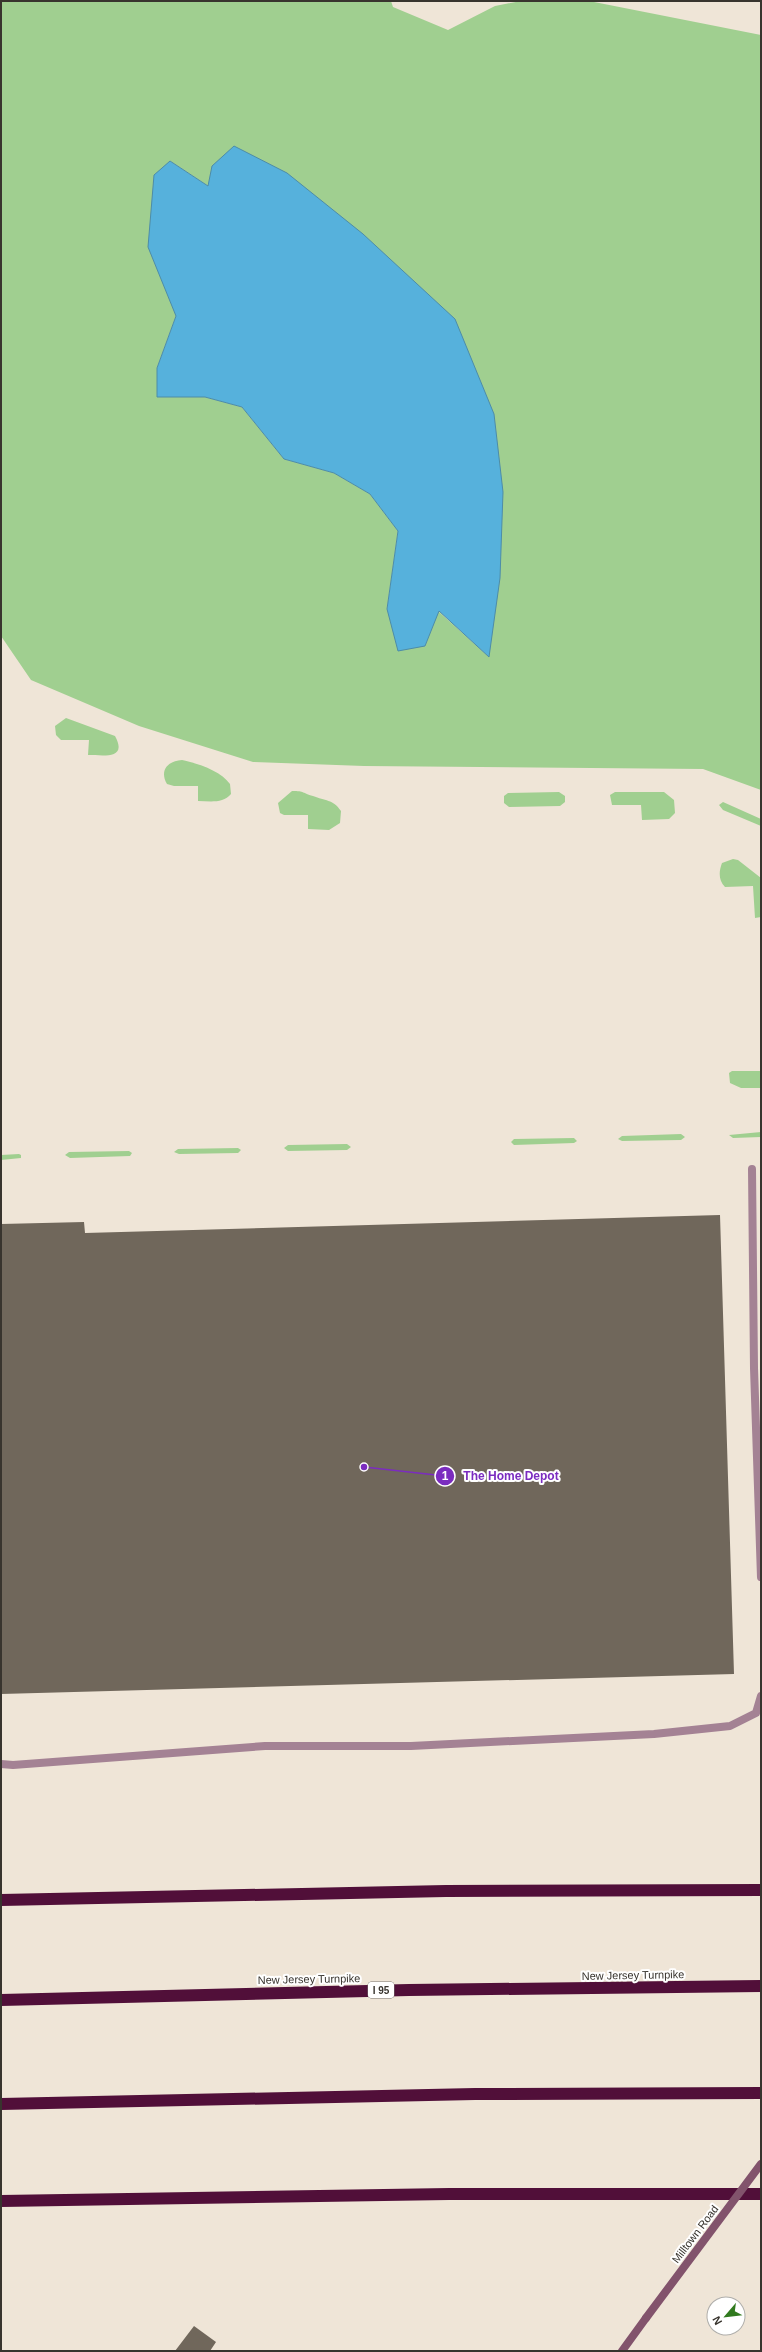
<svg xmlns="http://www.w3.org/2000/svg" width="762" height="2352" viewBox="0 0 762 2352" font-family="Helvetica,sans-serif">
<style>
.green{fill:#a0cf90;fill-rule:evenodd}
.water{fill:#56b1dc;stroke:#4d8ca8}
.building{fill:#70675b}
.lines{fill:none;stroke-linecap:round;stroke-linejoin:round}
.lane{stroke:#a48294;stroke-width:8}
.secondary{stroke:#82536c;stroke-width:8}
.highway{stroke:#510f39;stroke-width:12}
.secondary-bridge{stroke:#82536c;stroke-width:8}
.labels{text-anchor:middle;stroke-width:4;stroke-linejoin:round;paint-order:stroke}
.shield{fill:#fff;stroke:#74716d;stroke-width:1}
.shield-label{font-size:10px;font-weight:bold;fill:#38342e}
.street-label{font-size:11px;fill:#38342e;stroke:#fff}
.leader{fill:none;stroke:#7b2cbf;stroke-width:1.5}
.callout-dot{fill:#7b2cbf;stroke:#fff;stroke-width:1.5}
.mark-label{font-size:12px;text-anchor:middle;font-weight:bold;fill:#fff}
.callout-label{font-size:12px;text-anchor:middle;font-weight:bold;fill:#7b2cbf;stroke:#fff;stroke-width:4;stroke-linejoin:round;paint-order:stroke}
</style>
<rect width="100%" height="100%" fill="#efe5d7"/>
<path class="green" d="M 1,1 L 391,1 L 393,7 L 448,30 L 495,6 L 521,1 L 589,1 L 761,35 L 761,790 L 703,769 L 364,766 L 253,762 L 139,726 L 31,680 L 1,636 ZM 170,161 L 208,186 L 489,657 L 438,611 L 425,646 L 387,609 L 398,531 L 370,494 L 334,473 L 284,459 L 242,407 L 205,397 L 157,397 L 157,368 L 176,316 Z
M 66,718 L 115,736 C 128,760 103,755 88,755 L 89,740 L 61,740 L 56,735 L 55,726 Z
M 182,760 C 197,763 221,771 230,784 L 231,794 C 223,804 209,801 198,801 L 198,786 L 174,786 L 167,784 C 159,770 168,761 182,760 Z
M 292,791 C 305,791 302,793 313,796 C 325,801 333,799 341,811 L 340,823 L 329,830 L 308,829 L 308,815 L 284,815 L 280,813 L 278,803 Z
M 559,792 L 565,796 L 565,802 L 560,806 L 509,807 L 504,803 L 504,796 L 508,793 Z
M 615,792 L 664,792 L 674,800 L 675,813 L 669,819 L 642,820 L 641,805 L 612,805 L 610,795 Z
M 723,802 L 761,819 L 761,826 L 723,810 L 719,805 Z
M 733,859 L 738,860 L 761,878 L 761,917 L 755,918 L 753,886 L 725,887 C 718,880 719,871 722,863 Z
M 761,1054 L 761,1088 L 741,1088 L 730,1083 L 729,1073 L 732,1071 L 760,1071 Z
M 761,1132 L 761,1137 L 733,1138 L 729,1135 Z
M 681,1134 L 685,1137 L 681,1140 L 622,1141 L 618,1139 L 622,1136 Z
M 574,1138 L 577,1141 L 574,1143 L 514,1145 L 511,1142 L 514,1139 Z
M 347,1144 L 351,1147 L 347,1150 L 288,1151 L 284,1148 L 288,1145 Z
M 238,1148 L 241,1150 L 238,1153 L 179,1154 L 174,1152 L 178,1149 Z
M 129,1151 L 132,1153 L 130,1156 L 70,1158 L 65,1155 L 69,1152 Z
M 19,1154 L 21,1155 L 21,1158 L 1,1160 L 1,1155 Z"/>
<path class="water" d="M 234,146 L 287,173 L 363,234 L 455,319 L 494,414 L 503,492 L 500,578 L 489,657 L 439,611 L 425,646 L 398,651 L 387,609 L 398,531 L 370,494 L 334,473 L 284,459 L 242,407 L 205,397 L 157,397 L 157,368 L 176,316 L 148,247 L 154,175 L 170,161 L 208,186 L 212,166 Z"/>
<path class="building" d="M 720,1215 L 734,1674 L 1,1694 L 1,1224 L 84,1222 L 85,1233 Z
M 194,2326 L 216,2342 L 210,2351 L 175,2351 Z"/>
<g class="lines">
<path class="lane" d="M 752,1169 L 754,1368 L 761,1577
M 1,1764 L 13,1765 L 265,1746 L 411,1746 L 654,1734 L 730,1726 L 756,1713 L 761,1696"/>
<path class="secondary" d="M 622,2351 L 646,2318"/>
<path class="highway" d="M 1,1900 L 446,1891 L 761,1890
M 1,2000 L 409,1990 L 761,1986
M 1,2104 L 475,2094 L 761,2093
M 1,2201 L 449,2194 L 761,2194"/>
<path class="secondary-bridge" d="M 646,2318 L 761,2164"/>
</g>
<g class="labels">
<rect class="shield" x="368" y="1982" width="26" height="16" rx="3"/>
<g class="shield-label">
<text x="381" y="1994">I 95</text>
</g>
<g class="street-label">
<text transform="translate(633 1975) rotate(-1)" y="4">New Jersey Turnpike</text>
<text transform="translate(309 1979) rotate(-1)" y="4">New Jersey Turnpike</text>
<text transform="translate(695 2234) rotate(-53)" y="4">Milltown Road</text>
</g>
</g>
<path class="leader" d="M364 1467L445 1476"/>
<g class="callout-dot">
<circle cx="364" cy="1467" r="4"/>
<circle cx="445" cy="1476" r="10"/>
</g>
<g class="mark-label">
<text x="445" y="1480">1</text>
</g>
<g class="callout-label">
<text x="511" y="1480">The Home Depot</text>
</g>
<rect width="762" height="2352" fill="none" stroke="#38342e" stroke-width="4"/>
<g transform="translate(726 2316) rotate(242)"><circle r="19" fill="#ffffff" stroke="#afaeab"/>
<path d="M0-3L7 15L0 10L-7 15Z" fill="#317a1f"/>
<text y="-6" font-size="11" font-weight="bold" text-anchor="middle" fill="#38342e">N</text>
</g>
</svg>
